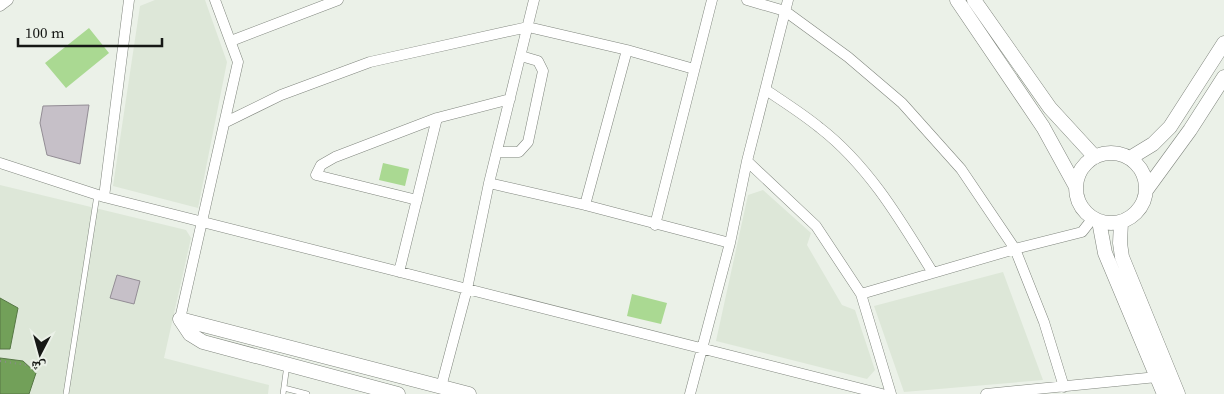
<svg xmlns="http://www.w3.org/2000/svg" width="1224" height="394" viewBox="0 0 1224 394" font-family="'Source Serif 4','Noto Naskh Arabic',serif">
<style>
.built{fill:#dde7d8}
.green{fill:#aad992}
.water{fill:#72a059;stroke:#567745}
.building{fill:#c6c0c8;stroke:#938d95}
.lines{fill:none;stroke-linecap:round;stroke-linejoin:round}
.service-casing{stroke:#80867e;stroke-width:6}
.minor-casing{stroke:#80867e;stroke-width:11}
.tertiary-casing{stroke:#80867e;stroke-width:15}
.path{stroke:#898d87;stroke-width:2;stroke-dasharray:1 4;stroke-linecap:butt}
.service{stroke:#fff;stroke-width:5}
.minor{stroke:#fff;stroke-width:10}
.tertiary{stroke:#fff;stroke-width:14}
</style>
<rect width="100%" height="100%" fill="#ebf1e8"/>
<path class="built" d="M 155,0 L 205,0 L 227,62 L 198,208 L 113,186 L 140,6 Z
M 0,185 L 186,230 L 191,238 L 164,358 L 269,385 L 268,394 L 29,394 L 36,373 L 23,361 L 0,358 L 0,349 L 9,349 L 18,308 L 0,298 Z
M 763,190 L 811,233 L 807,245 L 842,305 L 855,310 L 875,370 L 867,379 L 716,341 L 748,195 Z
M 1003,272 L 1043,380 L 904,392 L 874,306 Z"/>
<path class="green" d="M 89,28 L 109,53 L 66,88 L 45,63 Z
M 383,163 L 409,169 L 405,186 L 379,180 Z
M 632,294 L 667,303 L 661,324 L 627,316 Z"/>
<path class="water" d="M 0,298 L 18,308 L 10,349 L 0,349 Z
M 0,358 L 23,361 L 36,373 L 29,394 L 0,394 Z"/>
<path class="building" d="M 89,105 L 80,164 L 47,155 L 40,123 L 43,106 Z
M 117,275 L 140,281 L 134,304 L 110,298 Z"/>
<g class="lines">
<defs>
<path id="service" d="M 284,388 L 307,394
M 66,394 L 97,195
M 283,394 L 287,365"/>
<path id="minor" d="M 747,0 L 785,11 L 848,57 L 902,103 L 961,169 L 1015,249 L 1044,322 L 1064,387
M 0,6 L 8,0
M 231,41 L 338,0
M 766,90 C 784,102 803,114 820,128 C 869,166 901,221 933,273
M 226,122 L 281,95 L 370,62 L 528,27 L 627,50
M 497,152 L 519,152 L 528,142 L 543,71 L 538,61 L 521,56
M 747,161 L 816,226 L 861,294 L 891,394
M 0,163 L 104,197 L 882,394
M 489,183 L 585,205 L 730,243
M 104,197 L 129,0
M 417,200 L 316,175 L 321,165 L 335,157 L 437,118 L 510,99
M 585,205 L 627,50 L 694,69
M 655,225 L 712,0
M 399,272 L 437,118
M 861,294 L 1015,249 L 1082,232 L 1093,218
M 180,319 L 238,62 L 215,0
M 441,387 L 467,289 L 489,183 L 534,0
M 690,394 L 730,243 L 747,161 L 788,0
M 986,394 L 1157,377"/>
<path id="tertiary" d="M 957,0 L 1043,127 L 1076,187
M 974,0 L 1050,108 L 1095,157
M1076 188a35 35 0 1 1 70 0a35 35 0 1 1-70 0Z
M 1130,158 L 1153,144 L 1170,127 L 1224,43
M 1147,189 L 1190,130 L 1224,77
M 1099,221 L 1105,253 L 1164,394
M 1121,222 L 1120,243 L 1122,257 L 1178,394
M 180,319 L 469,394
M 180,319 L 190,334 L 203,342 L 398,394"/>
</defs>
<use href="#service" class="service-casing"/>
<use href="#minor" class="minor-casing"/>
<use href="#tertiary" class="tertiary-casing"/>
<path class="path" d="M 0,361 L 26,365"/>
<use href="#service" class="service"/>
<use href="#minor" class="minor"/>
<use href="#tertiary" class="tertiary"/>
</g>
<g transform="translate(40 354) rotate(186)" stroke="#ebf1e8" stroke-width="4" paint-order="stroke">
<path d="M0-4L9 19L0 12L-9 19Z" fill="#161815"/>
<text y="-8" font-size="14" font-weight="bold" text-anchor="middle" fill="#161815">ش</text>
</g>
<path d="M18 38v8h144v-8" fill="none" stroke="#161815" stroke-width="2.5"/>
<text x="25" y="38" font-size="15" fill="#161815" stroke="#ebf1e8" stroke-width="4" paint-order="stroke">100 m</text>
</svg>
